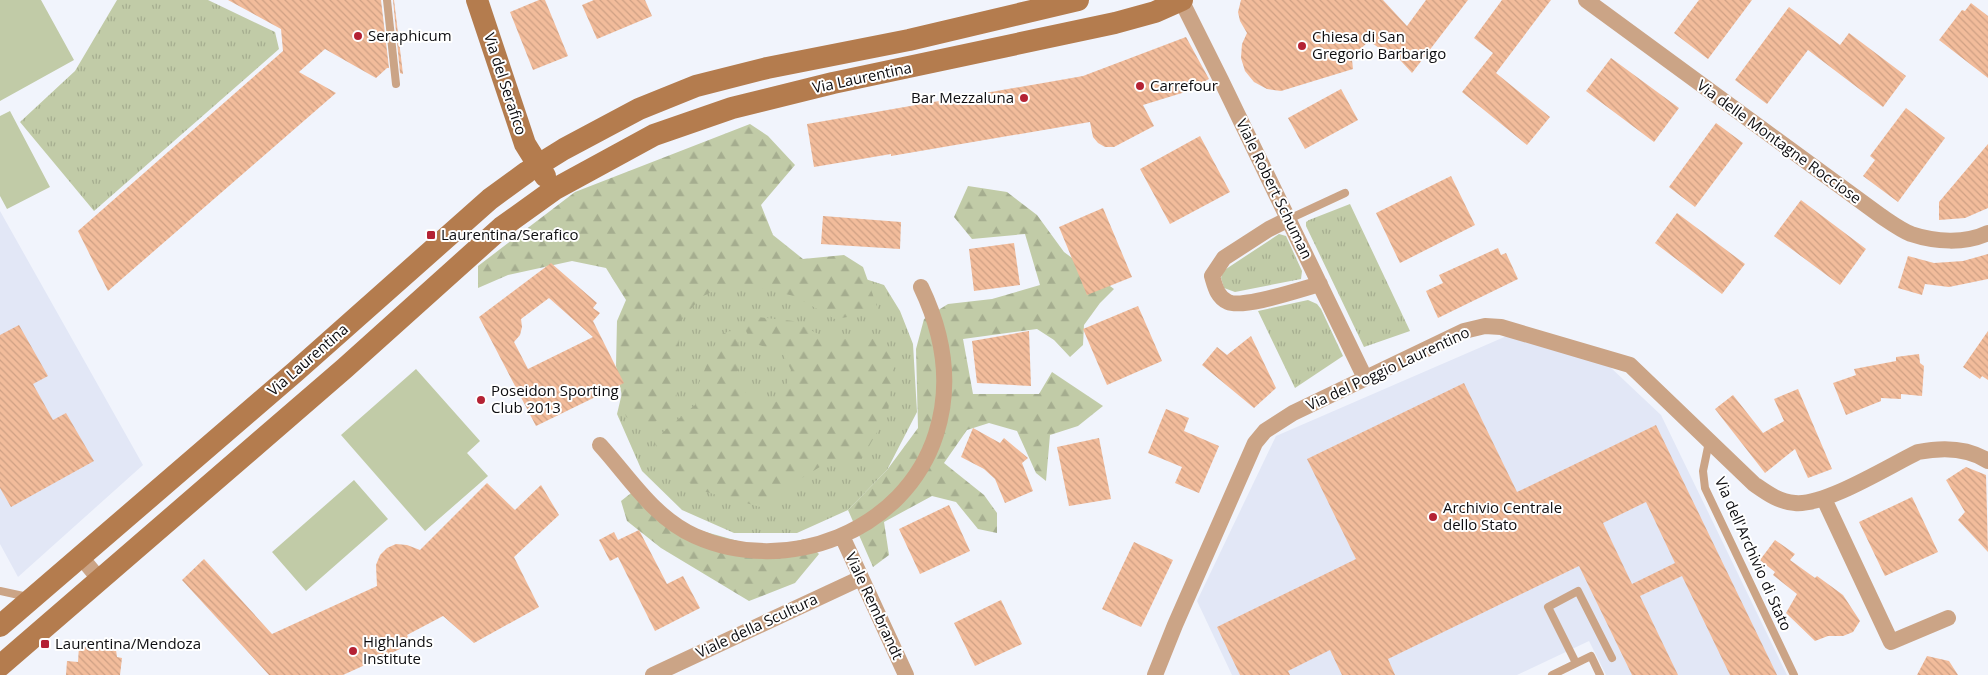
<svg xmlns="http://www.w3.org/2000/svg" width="1988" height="675" viewBox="0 0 1988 675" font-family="'Open Sans',sans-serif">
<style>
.built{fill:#e2e7f6}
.grass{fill:url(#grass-tufts)}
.forest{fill:url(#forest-firs)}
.garden{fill:#c1cba7}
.building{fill:url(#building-back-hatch);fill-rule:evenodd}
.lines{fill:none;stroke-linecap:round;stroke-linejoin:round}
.lane{stroke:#cba486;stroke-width:8}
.street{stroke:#cba486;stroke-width:16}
.secondary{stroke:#b47c4e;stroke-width:22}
.poi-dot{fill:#b42234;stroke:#fff;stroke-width:2}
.labels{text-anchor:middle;stroke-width:4;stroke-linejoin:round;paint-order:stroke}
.poi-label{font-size:15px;fill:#0d0d10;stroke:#fff;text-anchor:start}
.street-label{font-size:15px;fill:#0d0d10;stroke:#fff}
</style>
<defs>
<pattern id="grass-tufts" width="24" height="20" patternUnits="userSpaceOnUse" patternTransform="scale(1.25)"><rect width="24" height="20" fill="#c1cba7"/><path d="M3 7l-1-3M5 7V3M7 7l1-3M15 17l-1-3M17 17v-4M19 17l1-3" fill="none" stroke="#a5ad8f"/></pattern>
<pattern id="forest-firs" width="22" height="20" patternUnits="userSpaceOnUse" patternTransform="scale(1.25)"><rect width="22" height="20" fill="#c1cba7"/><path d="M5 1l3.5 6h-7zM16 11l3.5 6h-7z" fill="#a5ad8f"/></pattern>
<pattern id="building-back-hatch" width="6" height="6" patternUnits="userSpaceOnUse" patternTransform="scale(1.25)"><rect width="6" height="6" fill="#f2bc9b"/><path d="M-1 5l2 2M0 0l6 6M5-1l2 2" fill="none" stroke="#cea084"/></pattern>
</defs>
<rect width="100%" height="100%" fill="#f1f4fc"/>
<path class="built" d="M 0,211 L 143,465 L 18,577 L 0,544 Z
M 1509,335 L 1609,366 L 1661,415 L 1787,675 L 1606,675 L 1589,641 L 1517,675 L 1232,675 L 1197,601 L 1276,436 Z"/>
<path class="grass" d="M 117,0 L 208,0 L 275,32 L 279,49 L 94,211 L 20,122 L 75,71 Z
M 1350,204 L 1410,331 L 1364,347 L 1306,226 L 1306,222 L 1309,220 Z
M 1279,234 L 1286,236 L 1302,271 L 1301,279 L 1235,292 L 1224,288 L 1221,278 L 1223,271 Z
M 803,259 L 884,285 L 900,311 L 913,344 L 917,412 L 887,470 L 848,510 L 797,533 L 734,533 L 682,510 L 642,471 L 617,414 L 644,301 Z
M 1308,300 L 1317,304 L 1321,309 L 1343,356 L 1295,388 L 1258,311 Z"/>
<path class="forest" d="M 750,124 L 768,136 L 795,165 L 761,205 L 773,235 L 803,259 L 844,255 L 863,267 L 879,312 L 835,319 L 794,296 L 734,282 L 701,297 L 680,322 L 676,406 L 650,426 L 626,417 L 616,366 L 617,321 L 626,300 L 606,268 L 572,261 L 508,275 L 478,288 L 478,266 L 575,192 Z
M 968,186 L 1007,192 L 1037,215 L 1064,252 L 1114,289 L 1100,303 L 1084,325 L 1083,345 L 1070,357 L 1054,340 L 1037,329 L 963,339 L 973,394 L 1039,394 L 1052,372 L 1103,406 L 1078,426 L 1050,435 L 1046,481 L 1036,473 L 1017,431 L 989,423 L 967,430 L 944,463 L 984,495 L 997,513 L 997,533 L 978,529 L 956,502 L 932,496 L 884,522 L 889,555 L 873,567 L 848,510 L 887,470 L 918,428 L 916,349 L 924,319 L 948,304 L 992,299 L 1040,285 L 1025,234 L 972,239 L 954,217 Z
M 750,316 L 793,321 L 822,336 L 845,339 L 883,339 L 894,358 L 888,413 L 860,462 L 823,465 L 797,481 L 780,497 L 764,508 L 699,490 L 661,462 L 654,440 L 695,405 L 697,388 L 719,335 L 730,331 L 745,353 L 736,375 L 747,395 L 764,407 L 782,399 L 791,370 L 782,352 L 752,343 L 743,325 Z
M 640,486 L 677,524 L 767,549 L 804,539 L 819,554 L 795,583 L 749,601 L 661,548 L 627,521 L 621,501 Z"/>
<path class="garden" d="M 0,0 L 41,0 L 74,60 L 0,101 Z
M 10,111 L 50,187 L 7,209 L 0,196 L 0,116 Z
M 416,369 L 480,441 L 467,453 L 488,476 L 425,531 L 341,435 Z
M 354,480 L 388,519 L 306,591 L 272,552 Z"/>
<path class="building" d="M 228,0 L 381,0 L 389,68 L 387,68 L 376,78 L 325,49 L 299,72 L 336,93 L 108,291 L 78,231 L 283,51 L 281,29 Z
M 393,0 L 394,0 L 403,74 L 400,73 Z
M 539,0 L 545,0 L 568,56 L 533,70 L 510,12 Z
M 594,0 L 645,0 L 652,16 L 597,39 L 582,5 Z
M 1241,0 L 1383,0 L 1407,26 L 1426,0 L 1468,0 L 1412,73 L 1390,49 L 1385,52 L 1369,41 L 1355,54 L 1352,60 L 1353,69 L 1281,91 L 1267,89 L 1254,82 L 1245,71 L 1241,58 L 1242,44 L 1247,33 L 1240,21 L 1238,12 Z
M 1502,0 L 1551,0 L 1496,73 L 1550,117 L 1527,145 L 1462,92 L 1493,53 L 1474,38 Z
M 1699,0 L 1752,0 L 1708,59 L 1674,33 Z
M 1971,3 L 1988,16 L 1988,78 L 1939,40 L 1962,10 L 1965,11 Z
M 1789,7 L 1840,45 L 1849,33 L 1906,76 L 1883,107 L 1808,50 L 1767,104 L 1735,80 Z
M 1186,37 L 1209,79 L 1182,93 L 1143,105 L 1154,126 L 1114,147 L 1105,147 L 1098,143 L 1093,137 L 1090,122 L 891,156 L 891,154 L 814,167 L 807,124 L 1083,76 Z
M 1611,58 L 1679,108 L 1654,142 L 1586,91 Z
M 1341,89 L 1358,120 L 1305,149 L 1288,118 Z
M 1906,108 L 1945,138 L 1898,202 L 1863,176 L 1875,160 L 1870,156 Z
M 1716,123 L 1743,143 L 1695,207 L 1669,187 Z
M 1200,136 L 1230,192 L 1170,224 L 1140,169 Z
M 1988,144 L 1988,208 L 1965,218 L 1939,220 L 1939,202 Z
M 1451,176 L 1475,225 L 1400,263 L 1376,213 Z
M 1801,200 L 1866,249 L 1840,285 L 1774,236 Z
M 1103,208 L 1132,277 L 1087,295 L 1059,227 Z
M 1677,213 L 1745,264 L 1722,294 L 1655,243 Z
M 823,216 L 901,222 L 900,249 L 821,244 Z
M 1014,243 L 1020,285 L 974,291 L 969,249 Z
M 1498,248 L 1501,255 L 1506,253 L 1518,279 L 1438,318 L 1426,291 L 1443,283 L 1439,275 Z
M 1988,254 L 1988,279 L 1949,287 L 1925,284 L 1922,295 L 1898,288 L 1908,256 L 1934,263 L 1963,261 Z
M 551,263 L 597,303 L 593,308 L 600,313 L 593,321 L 624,383 L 536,426 L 479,317 ZM 549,298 L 593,337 L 528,369 L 514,342 L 520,335 L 522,327 L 521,319 Z
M 1138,306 L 1162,361 L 1107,385 L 1083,329 Z
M 19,325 L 48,376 L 33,384 L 53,420 L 66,413 L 94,461 L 11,507 L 0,488 L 0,335 Z
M 1029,331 L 1031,386 L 977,383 L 972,341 Z
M 1988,331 L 1988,380 L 1982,376 L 1980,379 L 1963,367 Z
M 1251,336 L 1276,388 L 1254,408 L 1202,365 L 1217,347 L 1227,355 Z
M 1919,354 L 1920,363 L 1924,366 L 1922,396 L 1901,394 L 1901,399 L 1881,398 L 1881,401 L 1846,415 L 1833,383 L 1856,375 L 1854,369 L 1896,361 L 1896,357 Z
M 1464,383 L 1517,492 L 1656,425 L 1777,675 L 1730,675 L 1682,576 L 1640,596 L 1678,675 L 1632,675 L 1579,566 L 1388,659 L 1395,675 L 1342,675 L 1330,650 L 1288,671 L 1290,675 L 1240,675 L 1217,627 L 1356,559 L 1307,459 ZM 1646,502 L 1675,563 L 1632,584 L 1603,523 Z
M 1798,389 L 1832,469 L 1808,478 L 1795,449 L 1765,473 L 1715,409 L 1733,395 L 1763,433 L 1784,421 L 1774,399 Z
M 1166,409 L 1189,418 L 1184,431 L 1219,446 L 1199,493 L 1175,483 L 1182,467 L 1148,453 Z
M 973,428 L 1000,443 L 1004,438 L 1028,458 L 1022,463 L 1033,491 L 1005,503 L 995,479 L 984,469 L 961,457 Z
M 1099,438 L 1111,499 L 1069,506 L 1057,447 Z
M 1966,467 L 1986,475 L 1988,552 L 1958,520 L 1965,512 L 1946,480 Z
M 487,483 L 515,510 L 541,485 L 559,515 L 514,557 L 539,607 L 474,643 L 443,616 L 407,635 L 411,644 L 343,675 L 269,675 L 182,580 L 204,559 L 272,634 L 377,586 L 376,565 L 380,555 L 387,548 L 396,544 L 407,545 L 420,550 Z
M 1912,497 L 1938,552 L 1885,576 L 1859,522 Z
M 949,505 L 970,551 L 920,574 L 899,529 Z
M 639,530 L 667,584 L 683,576 L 700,608 L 655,631 L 618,557 L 610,561 L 599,540 L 614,532 L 618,540 Z
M 1775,540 L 1795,554 L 1790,560 L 1815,578 L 1817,576 L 1843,595 L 1860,621 L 1853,632 L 1843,636 L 1828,636 L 1815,641 L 1786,613 L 1797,594 L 1773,575 L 1775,572 L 1760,560 Z
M 1134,542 L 1173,560 L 1141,627 L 1102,609 Z
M 1001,600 L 1022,644 L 975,666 L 954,623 Z
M 79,646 L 116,650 L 117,657 L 122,658 L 120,675 L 66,675 L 67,661 L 78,662 Z
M 1927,656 L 1949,661 L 1958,675 L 1917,675 Z"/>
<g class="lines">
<path class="lane" d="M 387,0 L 396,84
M 1289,219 L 1345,193
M 1709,442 L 1703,471 L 1705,488 L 1794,675
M 0,591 L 28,597
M 1576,663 L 1548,607 L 1578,591 L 1612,658
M 1552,675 L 1591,656 L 1600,675"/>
<path class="street" d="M 1181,0 L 1221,80 L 1365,378
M 1586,0 L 1881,216 C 1890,222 1901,230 1911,234 C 1935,242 1965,244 1988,233
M 1289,219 L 1269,229 L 1224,258 L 1212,276 C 1215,286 1217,297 1228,302 C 1244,309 1301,289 1320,284
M 600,445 C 629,477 654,518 695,536 C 786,577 905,532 936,434 C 952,384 943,333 921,287
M 1824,499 L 1891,642 L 1948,618
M 842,536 L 906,675
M 81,557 L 100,580
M 653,675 L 861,578
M 1155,675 L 1175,625 L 1255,443 L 1265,431 L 1293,413 L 1464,331 L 1485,326 L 1501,327 L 1630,365 L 1754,484 C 1767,493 1779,502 1795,503 C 1825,506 1889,466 1918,452 C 1943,447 1967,447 1988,461"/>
<path class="secondary" d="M 477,0 L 525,144 L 545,176
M 0,626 L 295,372 L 490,199 L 527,172 L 564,149 L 639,109 L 696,86 L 767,68 L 909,40 L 1078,0
M 0,666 L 345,368 L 502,227 L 555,189 L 654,135 L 732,108 L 833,83 L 1115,23 L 1155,12 L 1182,0"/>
</g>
<g class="poi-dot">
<circle cx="358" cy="36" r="5"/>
<circle cx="1302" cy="46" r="5"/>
<circle cx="1140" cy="86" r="5"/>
<circle cx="1024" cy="98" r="5"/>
<rect x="426" y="230" width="10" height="10" rx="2.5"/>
<circle cx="481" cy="400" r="5"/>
<circle cx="1433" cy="517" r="5"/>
<rect x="40" y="639" width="10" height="10" rx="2.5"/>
<circle cx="353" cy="651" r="5"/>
</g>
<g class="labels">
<g class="poi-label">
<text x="368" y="41">Seraphicum</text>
<text x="1312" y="42">Chiesa di San<tspan x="1312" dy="17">Gregorio Barbarigo</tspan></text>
<text x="1150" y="91">Carrefour</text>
<text x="1014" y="103" text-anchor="end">Bar Mezzaluna</text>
<text x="441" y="240">Laurentina/Serafico</text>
<text x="491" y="396">Poseidon Sporting<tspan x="491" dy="17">Club 2013</tspan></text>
<text x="1443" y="513">Archivio Centrale<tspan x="1443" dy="17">dello Stato</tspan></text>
<text x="363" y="647">Highlands<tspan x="363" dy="17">Institute</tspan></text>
<text x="55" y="649">Laurentina/Mendoza</text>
</g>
<g class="street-label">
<text transform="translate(862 78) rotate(-12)" y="5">Via Laurentina</text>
<text transform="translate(505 84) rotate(72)" y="5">Via del Serafico</text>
<text transform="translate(1779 142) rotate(36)" y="5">Via delle Montagne Rocciose</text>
<text transform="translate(1274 189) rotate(64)" y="5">Viale Robert Schuman</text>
<text transform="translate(308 360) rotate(-41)" y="5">Via Laurentina</text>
<text transform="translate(1388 369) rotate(-25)" y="5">Via del Poggio Laurentino</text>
<text transform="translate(1753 554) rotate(66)" y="5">Via dell'Archivio di Stato</text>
<text transform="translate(874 606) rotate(65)" y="5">Viale Rembrandt</text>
<text transform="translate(757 626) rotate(-25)" y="5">Viale della Scultura</text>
</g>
</g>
</svg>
